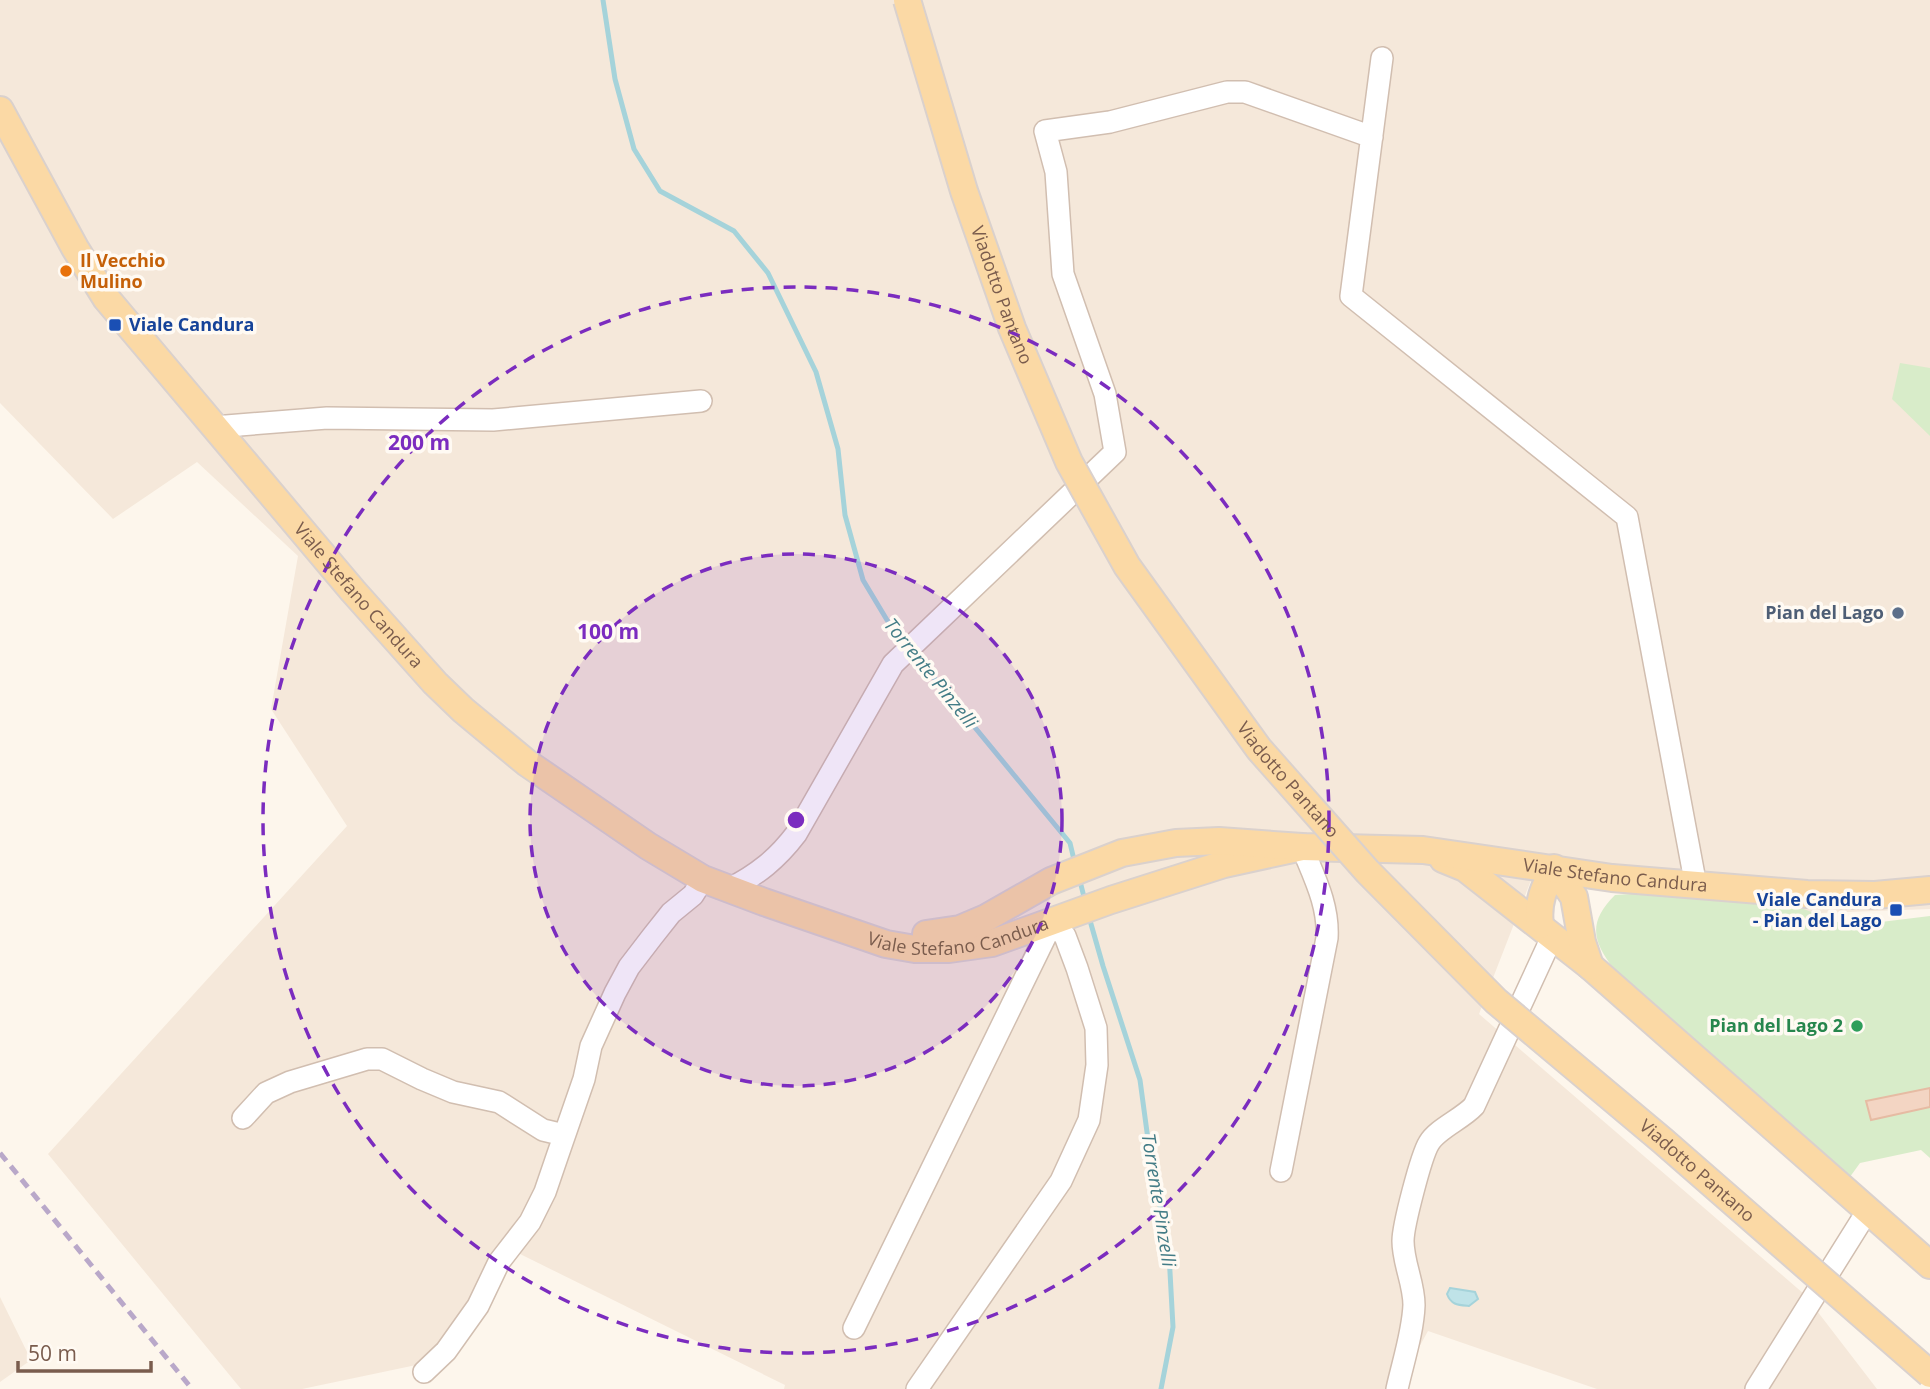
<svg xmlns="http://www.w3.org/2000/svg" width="1930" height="1389" viewBox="0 0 1930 1389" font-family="'Open Sans',sans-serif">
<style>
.residential{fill:#f5e8da}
.green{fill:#d8ecc9}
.water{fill:#bfe3e8;stroke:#a5d3da;stroke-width:2}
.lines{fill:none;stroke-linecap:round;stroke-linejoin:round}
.stream{stroke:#a5d3da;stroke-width:5}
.building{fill:#f3d5c3;stroke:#e6bba3;stroke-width:2}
.minor-casing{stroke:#d1beb0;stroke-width:24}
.major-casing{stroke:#dad1cd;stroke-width:30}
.minor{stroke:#fff;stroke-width:21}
.major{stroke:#fbd9a5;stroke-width:26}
.rail{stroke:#b9a8c9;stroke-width:5;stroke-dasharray:10 7;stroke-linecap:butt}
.major-bridge-casing{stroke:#dad1cd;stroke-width:30;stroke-linecap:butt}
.major-bridge{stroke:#fbd9a5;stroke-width:26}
.ring{fill:none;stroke:#7b2cbf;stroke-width:3.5;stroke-dasharray:12 9}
.food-dot{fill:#e8710a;stroke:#fffaf3;stroke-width:2.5}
.transit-dot{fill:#1a4fb4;stroke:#fffaf3;stroke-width:2.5}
.service-dot{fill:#5c6f8a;stroke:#fffaf3;stroke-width:2.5}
.leisure-dot{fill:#2e9e5b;stroke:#fffaf3;stroke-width:2.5}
.labels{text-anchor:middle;stroke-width:7;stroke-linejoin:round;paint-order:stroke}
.food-label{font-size:18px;font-weight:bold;fill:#c56008;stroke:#fffaf3;text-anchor:start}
.street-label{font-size:18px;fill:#7a5c4d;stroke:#fffaf3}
.transit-label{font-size:18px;font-weight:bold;fill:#164399;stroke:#fffaf3;text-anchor:start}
.service-label{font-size:18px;font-weight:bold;fill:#4e5e75;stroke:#fffaf3;text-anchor:end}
.leisure-label{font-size:18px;font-weight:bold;fill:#27864d;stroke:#fffaf3;text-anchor:end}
.water-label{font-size:19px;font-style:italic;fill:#437c86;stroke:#fffaf3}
.centre{fill:#7b2cbf;stroke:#fffaf3;stroke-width:3.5}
.ring-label{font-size:21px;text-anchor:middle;font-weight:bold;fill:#7b2cbf;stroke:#fffaf3;stroke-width:7;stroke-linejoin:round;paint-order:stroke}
</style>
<rect width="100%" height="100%" fill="#fdf6ec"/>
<path class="residential" d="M 0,0 L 1930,0 L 1930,909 L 1764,915 L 1533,875 L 1479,1014 L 1804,1294 L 1877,1389 L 1597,1389 L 1428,1331 L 1396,1389 L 784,1389 L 785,1385 L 516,1252 L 421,1364 L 302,1389 L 241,1389 L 48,1154 L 347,826 L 271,709 L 298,556 L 197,462 L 113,519 L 0,403 Z
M 0,1297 L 31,1360 L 0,1382 Z"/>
<path class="green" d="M 1900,363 L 1930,368 L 1930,436 L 1892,399 Z
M 1646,893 L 1788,903 L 1848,926 L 1930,916 L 1930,1158 L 1921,1150 L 1860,1163 L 1847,1181 L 1614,969 C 1592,941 1588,922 1615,895 Z"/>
<path class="water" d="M 1450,1288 L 1475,1292 L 1478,1299 L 1469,1306 C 1458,1305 1451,1305 1447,1294 Z"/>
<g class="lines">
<path class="stream" d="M 603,0 L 615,79 L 634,149 L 660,191 L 734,231 L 768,273 L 816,372 L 838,449 L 845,515 L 863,580 L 887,620 L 906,643
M 912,651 L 1070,843 L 1075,864
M 1079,877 L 1085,901
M 1089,917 L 1103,966 L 1140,1080 L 1149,1147 L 1169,1254 L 1173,1327 L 1161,1389"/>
</g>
<path class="building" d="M 1930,1088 L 1930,1107 L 1871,1120 L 1866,1101 Z"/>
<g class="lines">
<defs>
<path id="minor" d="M 1382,58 L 1351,296 L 1627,517 L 1696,886
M 214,427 L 327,418 L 493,420 L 701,401
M 729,889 C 757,875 777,859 796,834 L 893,664 L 1115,452 L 1105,394 L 1063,274 L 1056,172 L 1045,131 L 1110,122 L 1227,92 L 1245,92 L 1372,137
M 243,1118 L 266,1093 L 290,1082 L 367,1059 L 382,1059 L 422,1079 L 453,1092 L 499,1102 L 543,1130 L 564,1135
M 1281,1171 L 1327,938 C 1329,905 1314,877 1302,847
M 854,1328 L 1052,923 L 1065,936 L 1077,968 L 1096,1028 L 1097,1065 L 1089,1120 L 1061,1181 L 917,1389
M 424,1372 L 446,1351 L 478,1306 L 499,1262 L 530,1222 L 545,1192 L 558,1154 L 584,1079 L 591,1046 L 615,993 L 629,967 L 652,937 L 671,913 L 693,895 L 703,879
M 1397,1389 C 1403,1362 1413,1332 1414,1305 C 1414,1283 1403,1263 1403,1241 C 1403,1226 1421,1156 1429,1143 C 1437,1129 1462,1119 1474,1106 L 1552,937
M 1756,1389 L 1868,1210"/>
<g id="major">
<path id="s1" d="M 0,110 L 75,248 L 106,298 L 353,591 L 435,683 L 463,710 L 527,763 L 648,846 L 703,879 L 764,902 L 886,944 L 915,949 L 949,949 L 992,943 L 1111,900 L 1224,864 L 1302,847"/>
<path d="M 1443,859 L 1465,868 L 1590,966 L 1930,1265"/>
<path d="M 1540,925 C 1537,902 1544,888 1554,868 L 1574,897 L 1582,942 L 1590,966"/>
<path id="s2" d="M 926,934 L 960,929 L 986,918 L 1051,881 L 1122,853 L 1176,843 L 1219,841 L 1302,847 L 1423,850 L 1612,878 L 1807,894 L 1875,895 L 1930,890"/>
</g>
</defs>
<use href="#minor" class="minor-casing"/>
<use href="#major" class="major-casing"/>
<use href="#minor" class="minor"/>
<use href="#major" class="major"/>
<path class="rail" d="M 0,1153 L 192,1389"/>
<defs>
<g id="major-bridge">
<path id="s3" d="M 907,0 L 964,191 L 1012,328 L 1069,462 L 1127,566 L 1259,749 L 1368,872 L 1496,1001 L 1663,1141 L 1930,1374"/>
</g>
</defs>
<use href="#major-bridge" class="major-bridge-casing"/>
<use href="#major-bridge" class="major-bridge"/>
</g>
<circle cx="796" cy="820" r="266" fill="#7b2cbf" fill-opacity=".12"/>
<g class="ring">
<circle cx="796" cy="820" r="266"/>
<circle cx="796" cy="820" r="533"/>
</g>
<circle class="food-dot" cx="66" cy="271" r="7"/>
<g class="transit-dot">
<rect x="108" y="318" width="14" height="14" rx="3.5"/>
<rect x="1889" y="903" width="14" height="14" rx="3.5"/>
</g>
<circle class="service-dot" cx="1898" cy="613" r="7"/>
<circle class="leisure-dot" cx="1857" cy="1026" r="7"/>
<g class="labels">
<g class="food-label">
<text x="80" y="267">Il Vecchio<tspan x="80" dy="21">Mulino</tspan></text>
</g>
<g class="street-label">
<text dy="6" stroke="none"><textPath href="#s3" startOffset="310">Viadotto Pantano</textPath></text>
<text dy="6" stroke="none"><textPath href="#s1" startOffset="606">Viale Stefano Candura</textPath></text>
<text dy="6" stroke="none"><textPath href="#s3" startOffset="877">Viadotto Pantano</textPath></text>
<text dy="6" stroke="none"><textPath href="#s2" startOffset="710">Viale Stefano Candura</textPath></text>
<text dy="6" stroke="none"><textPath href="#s1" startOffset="1323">Viale Stefano Candura</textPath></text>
<text dy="6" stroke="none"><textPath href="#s3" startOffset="1444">Viadotto Pantano</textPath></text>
</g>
<g class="transit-label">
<text x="129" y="331">Viale Candura</text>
<text x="1882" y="906" text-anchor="end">Viale Candura<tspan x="1882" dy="21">- Pian del Lago</tspan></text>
</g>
<g class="service-label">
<text x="1884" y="619">Pian del Lago</text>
</g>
<g class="leisure-label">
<text x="1843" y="1032">Pian del Lago 2</text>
</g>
<g class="water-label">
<text transform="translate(931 673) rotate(51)" y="7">Torrente Pinzelli</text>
<text transform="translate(1159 1200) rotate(81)" y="7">Torrente Pinzelli</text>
</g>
</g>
<circle cx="796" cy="820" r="10" class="centre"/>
<g class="ring-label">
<text x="419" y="450">200 m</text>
<text x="608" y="639">100 m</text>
</g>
<path d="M18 1361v10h133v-10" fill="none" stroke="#7a5c4d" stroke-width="3.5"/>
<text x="28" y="1361" font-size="21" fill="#7a5c4d" stroke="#fffaf3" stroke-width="5" paint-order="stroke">50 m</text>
</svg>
